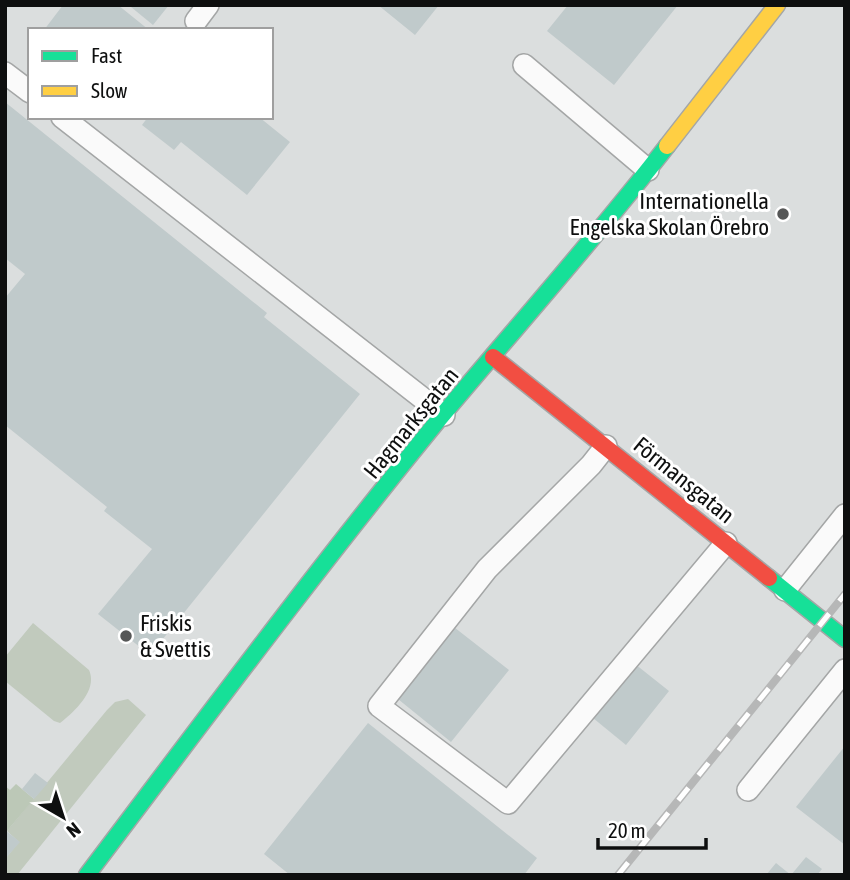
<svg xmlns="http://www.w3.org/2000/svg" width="850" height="880" viewBox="0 0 850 880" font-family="'Asap Condensed',sans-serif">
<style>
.green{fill:#c1cabd}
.forest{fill:#bcc8b7}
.building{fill:#c0cacb}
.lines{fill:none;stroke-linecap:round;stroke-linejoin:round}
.lane-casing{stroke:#a4a6a6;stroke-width:24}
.fast-casing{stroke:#a4a6a6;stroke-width:19}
.slow-casing{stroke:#a4a6a6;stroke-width:19}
.jam-casing{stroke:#a4a6a6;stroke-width:19}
.lane{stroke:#fafafa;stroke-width:21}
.fast{stroke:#16e098;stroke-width:16}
.slow{stroke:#ffcf43;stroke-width:16}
.jam{stroke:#f24e42;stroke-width:16}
.rail-casing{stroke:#b6b7b7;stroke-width:8}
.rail{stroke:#fff;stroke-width:5;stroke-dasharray:16;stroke-linecap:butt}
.poi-dot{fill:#565757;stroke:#fff;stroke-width:2.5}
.labels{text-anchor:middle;stroke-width:6;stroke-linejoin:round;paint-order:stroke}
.poi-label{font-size:23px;fill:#0e0f0f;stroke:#fff;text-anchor:end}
.street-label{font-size:23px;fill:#0e0f0f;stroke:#fff}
</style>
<rect width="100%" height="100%" fill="#dbdede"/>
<path class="green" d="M 33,623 L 89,670 C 98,690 75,711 60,723 L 54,721 L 5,681 L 5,657 Z
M 128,699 L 146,715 L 17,875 L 5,875 L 5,859 L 19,842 L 7,831 L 107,710 L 115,702 Z"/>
<path class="forest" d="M 16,784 L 34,799 L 7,831 L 5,830 L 5,786 L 10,790 Z"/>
<path class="building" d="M 63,5 L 118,5 L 149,30 L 44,30 Z
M 133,5 L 169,5 L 153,25 L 131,7 Z
M 378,5 L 439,5 L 415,35 Z
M 568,5 L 678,5 L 614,85 L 547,31 Z
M 5,102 L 267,313 L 264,317 L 360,394 L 150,655 L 98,614 L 152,549 L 104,511 L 107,507 L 5,425 L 5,298 L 25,274 L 5,258 Z
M 148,117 L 259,117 L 290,142 L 247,195 L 181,142 L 174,150 L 142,125 Z
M 450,624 L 509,670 L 451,742 L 393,695 Z
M 635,664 L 669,691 L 626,745 L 593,718 Z
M 368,723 L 537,858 L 524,875 L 290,875 L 264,854 Z
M 845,746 L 845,845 L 796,807 Z
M 35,773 L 48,783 L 34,799 L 22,789 Z
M 5,830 L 20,842 L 5,859 Z
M 806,857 L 822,869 L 817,875 L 791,875 Z
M 776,863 L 791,875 L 766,875 Z"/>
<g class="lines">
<defs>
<path id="lane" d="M 196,21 L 208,5
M 524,65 L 648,170
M 5,73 L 30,92
M 62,117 L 444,415
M 606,446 L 591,465 L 487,569 L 379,706 L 508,803 L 726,543
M 785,590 L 845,515
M 748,790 L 845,670"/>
<path id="fast" d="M 769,578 L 845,639
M 87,875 C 203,722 318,567 440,418 C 516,327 595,239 667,146"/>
<path id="slow" d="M 667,146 L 777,5"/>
<path id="jam" d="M 493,357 L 769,578"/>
</defs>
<use href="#lane" class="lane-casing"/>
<use href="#fast" class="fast-casing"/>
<use href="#slow" class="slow-casing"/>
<use href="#jam" class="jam-casing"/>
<use href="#lane" class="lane"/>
<use href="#fast" class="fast"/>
<use href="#slow" class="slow"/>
<use href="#jam" class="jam"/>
<defs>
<path id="rail" d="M 618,875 L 845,594"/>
</defs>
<use href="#rail" class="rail-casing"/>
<use href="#rail" class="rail"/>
</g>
<g class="poi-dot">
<circle cx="783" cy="214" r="7"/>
<circle cx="126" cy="636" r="7"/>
</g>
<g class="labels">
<g class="poi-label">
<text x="769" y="209">Internationella<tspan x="769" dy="26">Engelska Skolan Örebro</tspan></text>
<text x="140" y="631" text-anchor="start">Friskis<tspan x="140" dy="26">&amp; Svettis</tspan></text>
</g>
<g class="street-label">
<text transform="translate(411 423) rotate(-51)" y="8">Hagmarksgatan</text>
<text transform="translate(684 480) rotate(39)" y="8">Förmansgatan</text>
</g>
</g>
<rect width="850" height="880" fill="none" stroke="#0e0f0f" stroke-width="14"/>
<rect x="28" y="28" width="245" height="91" fill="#ffffff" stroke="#9f9f9f" stroke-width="2"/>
<rect x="42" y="51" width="35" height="10" fill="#16e098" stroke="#9f9f9f" stroke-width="2"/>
<text x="91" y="63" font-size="21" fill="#0e0f0f">Fast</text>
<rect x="42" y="86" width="35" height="10" fill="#ffcf43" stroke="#9f9f9f" stroke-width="2"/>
<text x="91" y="98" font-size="21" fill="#0e0f0f">Slow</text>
<g transform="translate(63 817) rotate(141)" stroke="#ffffff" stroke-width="5" paint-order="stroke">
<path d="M0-5L12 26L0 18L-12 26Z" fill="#0e0f0f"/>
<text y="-10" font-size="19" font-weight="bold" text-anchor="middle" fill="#0e0f0f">N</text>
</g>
<path d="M598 838v10h108v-10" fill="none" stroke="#0e0f0f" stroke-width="3.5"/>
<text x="608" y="838" font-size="21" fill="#0e0f0f" stroke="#ffffff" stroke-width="5" paint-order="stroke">20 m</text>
</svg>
